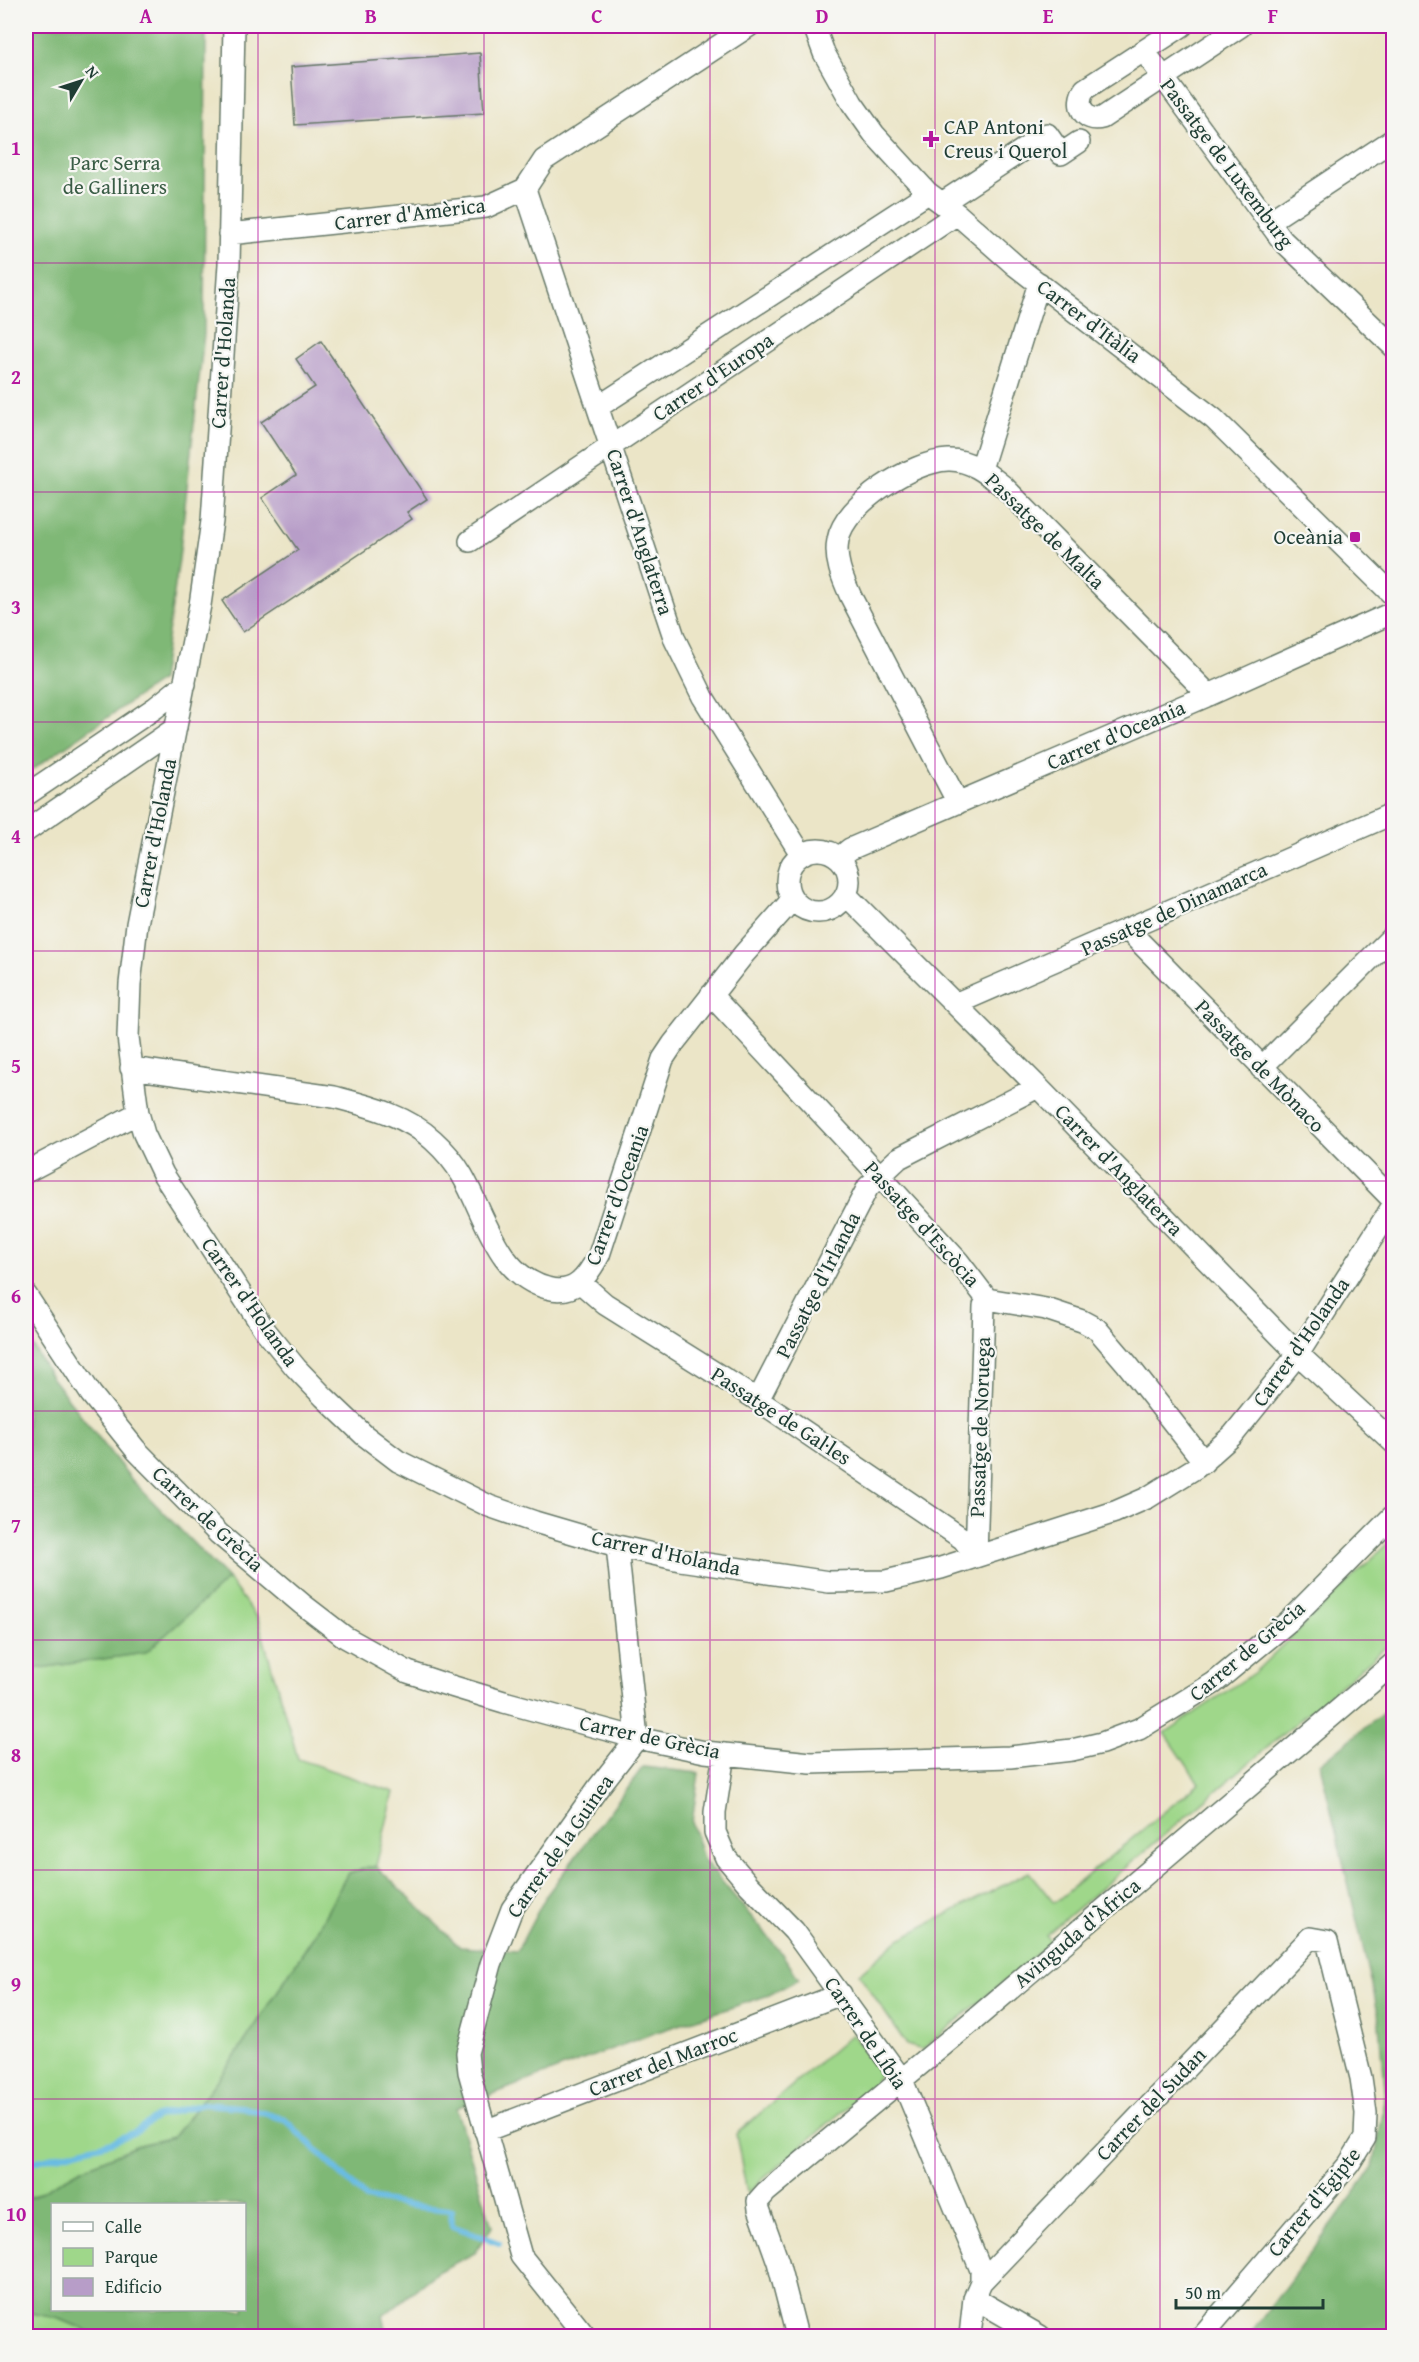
<svg xmlns="http://www.w3.org/2000/svg" width="1419" height="2362" viewBox="0 0 1419 2362" font-family="'Gentium Book Plus',serif">
<style>
.green{fill:#9fd78a;stroke:#5f8a5f;stroke-width:1.5}
.forest{fill:#7fb876;stroke:#4f7a55;stroke-width:1.5;fill-rule:evenodd}
.lines{fill:none;stroke-linecap:round;stroke-linejoin:round}
.stream{stroke:#67bbe3;stroke-width:6}
.building{fill:#b79dc8}
.minor-casing{stroke:#667867;stroke-width:24}
.minor{stroke:#fff;stroke-width:21}
.grid{fill:none;stroke:#b5179e;stroke-width:1.5;stroke-opacity:0.55}
.poi-dot{fill:#b5179e;stroke:#f6f6f2;stroke-width:2}
.labels{text-anchor:middle;stroke-width:4.5;stroke-linejoin:round;paint-order:stroke}
.poi-label{font-size:21px;fill:#1f3d34;stroke:#f6f6f2;text-anchor:start}
.park-label{font-size:21px;fill:#395c45;stroke:#f6f6f2}
.street-label{font-size:21px;fill:#1f3d34;stroke:#f6f6f2}
.neatline{fill:none;stroke:#b5179e;stroke-width:2}
.grid-label{font-size:20px;text-anchor:middle;font-weight:bold;fill:#b5179e}
</style>
<rect width="100%" height="100%" fill="#f6f6f2"/>
<filter id="ink" filterUnits="userSpaceOnUse"><feTurbulence type="fractalNoise" baseFrequency=".0167" numOctaves="2"/><feDisplacementMap in="SourceGraphic" scale="12" xChannelSelector="R" yChannelSelector="G"/><feConvolveMatrix kernelMatrix="1 2 1 2 8 2 1 2 1" color-interpolation-filters="sRGB"/></filter>
<filter id="wash" filterUnits="userSpaceOnUse"><feTurbulence type="fractalNoise" baseFrequency=".008" numOctaves="4" result="noise"/><feDisplacementMap in="SourceGraphic" scale="24" xChannelSelector="R" yChannelSelector="G"/><feGaussianBlur stdDeviation="1.35" result="paint"/><feColorMatrix in="noise" values="0 0 0 0 0 0 0 0 0 0 0 0 0 0 0 0 0 1.4 0 .05"/><feComposite in="paint" operator="in"/></filter>
<g filter="url(#wash)">
<rect width="100%" height="100%" fill="#ebe5c7"/>
<path class="green" d="M 1393,1538 L 1393,1641 L 1046,1935 L 1051,1942 L 922,2050 L 907,2045 L 859,1974 L 899,1939 L 1029,1872 L 1054,1903 L 1199,1783 L 1165,1733 L 1255,1672 Z
M 228,1579 L 258,1619 L 298,1759 L 394,1792 L 376,1866 L 348,1873 L 315,1934 L 234,2058 L 173,2137 L 136,2146 L 80,2170 L 26,2200 L 26,1670 L 145,1653 Z
M 852,2034 L 880,2073 L 874,2084 L 747,2193 L 736,2134 Z
M 26,2312 L 60,2319 L 100,2336 L 26,2336 Z"/>
<path class="forest" d="M 26,26 L 206,26 L 204,334 L 179,559 L 161,680 L 26,774 Z
M 26,1335 L 51,1377 L 132,1480 L 228,1579 L 145,1653 L 26,1670 Z
M 1393,1705 L 1393,2336 L 1249,2336 L 1373,2168 L 1385,2101 L 1378,2011 L 1320,1764 Z
M 643,1767 L 699,1773 L 692,1822 L 703,1859 L 780,1951 L 799,1979 L 769,1995 L 654,2033 L 456,2108 L 492,2227 L 475,2253 L 437,2272 L 383,2316 L 388,2336 L 100,2336 L 60,2319 L 26,2312 L 26,2200 L 80,2170 L 136,2146 L 173,2137 L 234,2058 L 315,1934 L 348,1873 L 376,1866 L 460,1947 L 517,1951 L 546,1896 ZM 52,2204 L 244,2204 L 244,2310 L 52,2310 Z"/>
<g class="lines">
<path class="stream" d="M 26,2164 L 112,2142 L 137,2131 L 157,2116 L 203,2104 L 242,2107 L 284,2119 L 366,2198 L 411,2206 L 451,2210 L 452,2226 L 499,2243"/>
</g>
<g id="blocks">
<path class="building" d="M 480,53 L 484,113 L 295,125 L 291,67 Z
M 321,341 L 427,499 L 407,512 L 412,519 L 243,632 L 222,601 L 298,550 L 262,498 L 296,475 L 261,422 L 315,387 L 296,359 Z"/>
</g>
</g>
<g filter="url(#ink)">
<use href="#blocks" fill-opacity="0" stroke="#667867" stroke-width="1.5"/>
<g class="lines">
<defs>
<path id="minor" d="M 234,26 L 229,264 L 212,521 L 200,605 L 137,924 L 130,984 L 128,1037 L 138,1113 L 144,1134 L 163,1174 L 264,1329 L 296,1368 L 324,1397 L 364,1435 L 398,1461 L 489,1506 L 535,1522 L 617,1546 L 680,1560 L 829,1582 L 886,1581 L 941,1568 L 1115,1512 L 1147,1498 L 1197,1467 L 1233,1435 L 1298,1354 L 1394,1204
M 814,26 L 824,53 L 852,103 L 874,134 L 928,193 L 957,214 L 1016,266 L 1214,419 L 1394,596
M 1182,26 L 1085,89 C 1074,104 1084,123 1102,118 L 1241,26
M 1144,51 L 1282,240 L 1394,347
M 525,189 L 675,640 L 703,697 L 801,854
M 942,203 L 1047,134 L 1061,154 L 1079,142
M 1268,222 L 1394,139
M 229,234 L 486,207 L 525,189 L 544,160 L 749,26
M 598,407 L 928,193
M 981,469 L 1039,283
M 470,541 L 957,214
M 26,795 L 155,708 L 185,684
M 958,803 L 851,597 C 843,579 834,560 838,540 C 844,504 913,461 948,460 C 970,459 988,474 1004,487 L 1209,695
M 26,831 L 176,728
M787 881a31 31 0 1 1 62 0a31 31 0 1 1-62 0Z
M 839,858 L 850,849 L 1209,695 L 1394,612
M 846,895 L 1038,1087 L 1298,1354 L 1394,1443
M 1127,929 L 1394,1201
M 711,995 L 879,1175 L 958,1261 L 987,1299 L 1046,1309 L 1082,1321 L 1097,1329 L 1127,1364 L 1204,1462
M 955,1004 L 1394,813
M 131,1068 L 334,1097 C 368,1106 406,1115 433,1140 C 444,1150 455,1163 462,1175 C 485,1214 497,1275 547,1288 C 575,1296 587,1277 599,1255 L 663,1059 L 673,1044 L 744,954 L 792,900
M 1261,1068 L 1394,935
M 26,1172 L 138,1113
M 581,1283 L 605,1304 L 758,1400 L 963,1539 L 976,1556
M 26,1295 L 91,1394 L 136,1450 L 219,1534 L 302,1604 L 345,1637 L 408,1672 L 441,1683 L 504,1702 L 637,1738 L 705,1752 L 811,1763 L 1010,1757 L 1072,1750 L 1102,1743 L 1139,1729 L 1214,1683 L 1288,1622 L 1394,1515
M 758,1400 L 868,1187 L 899,1158 L 1038,1087
M 976,1556 L 984,1306 L 987,1299
M 724,1754 L 715,1812 L 715,1832 L 726,1858 L 749,1885 L 794,1931 L 902,2080 L 981,2270 L 981,2282 L 974,2298 L 970,2336
M 485,2131 L 841,1994
M 981,2282 L 1310,1938 L 1327,1941 L 1361,2078 L 1366,2113 L 1365,2138 L 1349,2164 L 1202,2336
M 974,2298 L 1040,2336
M 585,2336 L 521,2256 L 469,2072 L 467,2053 L 491,1964 L 512,1909 L 598,1788 L 637,1738 L 617,1546
M 797,2336 L 778,2262 L 759,2209 L 758,2201 L 766,2192 L 975,2019 L 1394,1663"/>
</defs>
<use href="#minor" class="minor-casing"/>
<use href="#minor" class="minor"/>
</g>
</g>
<path class="grid" d="M 258,26 L 258,2336M 484,26 L 484,2336M 710,26 L 710,2336M 935,26 L 935,2336M 1160,26 L 1160,2336M 26,263 L 1394,263M 26,492 L 1394,492M 26,722 L 1394,722M 26,951 L 1394,951M 26,1181 L 1394,1181M 26,1411 L 1394,1411M 26,1640 L 1394,1640M 26,1870 L 1394,1870M 26,2099 L 1394,2099"/>
<g class="poi-dot">
<path d="M928 130h6v6h6v6h-6v6h-6v-6h-6v-6h6z"/>
<rect x="1349" y="531" width="12" height="12" rx="3"/>
</g>
<g class="labels">
<g class="poi-label">
<text x="944" y="134">CAP Antoni<tspan x="944" dy="24">Creus i Querol</tspan></text>
<text x="1343" y="544" text-anchor="end">Oceània</text>
</g>
<g class="park-label">
<text x="115" y="170">Parc Serra<tspan x="115" dy="24">de Galliners</tspan></text>
</g>
<g class="street-label">
<text transform="translate(1227 163) rotate(53)" y="7">Passatge de Luxemburg</text>
<text transform="translate(410 214) rotate(-7)" y="7">Carrer d'Amèrica</text>
<text transform="translate(1089 321) rotate(37)" y="7">Carrer d'Itàlia</text>
<text transform="translate(223 353) rotate(-86)" y="7">Carrer d'Holanda</text>
<text transform="translate(713 377) rotate(-34)" y="7">Carrer d'Europa</text>
<text transform="translate(1045 531) rotate(44)" y="7">Passatge de Malta</text>
<text transform="translate(640 532) rotate(72)" y="7">Carrer d'Anglaterra</text>
<text transform="translate(1116 735) rotate(-23)" y="7">Carrer d'Oceania</text>
<text transform="translate(155 833) rotate(-79)" y="7">Carrer d'Holanda</text>
<text transform="translate(1174 909) rotate(-24)" y="7">Passatge de Dinamarca</text>
<text transform="translate(1260 1066) rotate(46)" y="7">Passatge de Mònaco</text>
<text transform="translate(1119 1170) rotate(46)" y="7">Carrer d'Anglaterra</text>
<text transform="translate(617 1195) rotate(-70)" y="7">Carrer d'Oceania</text>
<text transform="translate(922 1224) rotate(48)" y="7">Passatge d'Escòcia</text>
<text transform="translate(818 1285) rotate(-63)" y="7">Passatge d'Irlanda</text>
<text transform="translate(250 1302) rotate(55)" y="7">Carrer d'Holanda</text>
<text transform="translate(1301 1342) rotate(-55)" y="7">Carrer d'Holanda</text>
<text transform="translate(781 1416) rotate(33)" y="7">Passatge de Gal·les</text>
<text transform="translate(980 1427) rotate(-88)" y="7">Passatge de Noruega</text>
<text transform="translate(208 1519) rotate(43)" y="7">Carrer de Grècia</text>
<text transform="translate(666 1553) rotate(12)" y="7">Carrer d'Holanda</text>
<text transform="translate(1247 1651) rotate(-40)" y="7">Carrer de Grècia</text>
<text transform="translate(650 1737) rotate(12)" y="7">Carrer de Grècia</text>
<text transform="translate(560 1846) rotate(-55)" y="7">Carrer de la Guinea</text>
<text transform="translate(1077 1933) rotate(-40)" y="7">Avinguda d'Àfrica</text>
<text transform="translate(866 2033) rotate(56)" y="7">Carrer de Líbia</text>
<text transform="translate(663 2062) rotate(-21)" y="7">Carrer del Marroc</text>
<text transform="translate(1151 2104) rotate(-46)" y="7">Carrer del Sudan</text>
<text transform="translate(1314 2202) rotate(-51)" y="7">Carrer d'Egipte</text>
</g>
</g>
<rect width="1419" height="2362" fill="none" stroke="#f6f6f2" stroke-width="66"/>
<rect x="51" y="2203" width="195" height="108" fill="#f6f6f2" stroke="#a0aca6" stroke-width="1.5"/>
<rect x="63" y="2222" width="30" height="9" fill="#ffffff" stroke="#a0aca6" stroke-width="1.5"/>
<text x="105" y="2233" font-size="18" fill="#1f3d34">Calle</text>
<rect x="63" y="2248" width="30" height="18" fill="#9fd78a" stroke="#a0aca6" stroke-width="1.5"/>
<text x="105" y="2263" font-size="18" fill="#1f3d34">Parque</text>
<rect x="63" y="2278" width="30" height="18" fill="#b79dc8" stroke="#a0aca6" stroke-width="1.5"/>
<text x="105" y="2293" font-size="18" fill="#1f3d34">Edificio</text>
<g transform="translate(81 81) rotate(51)" stroke="#f6f6f2" stroke-width="4.5" paint-order="stroke">
<path d="M0-4.5L10 22L0 15L-10 22Z" fill="#1f3d34"/>
<text y="-9" font-size="16" font-weight="bold" text-anchor="middle" fill="#1f3d34">N</text>
</g>
<path d="M1176 2299v9h147v-9" fill="none" stroke="#1f3d34" stroke-width="3"/>
<text x="1185" y="2299" font-size="18" fill="#1f3d34" stroke="#f6f6f2" stroke-width="4.5" paint-order="stroke">50 m</text>
<rect x="33" y="33" width="1353" height="2296" class="neatline"/>
<g class="grid-label">
<text x="146" y="23">A</text>
<text x="371" y="23">B</text>
<text x="597" y="23">C</text>
<text x="822" y="23">D</text>
<text x="1048" y="23">E</text>
<text x="1273" y="23">F</text>
<text x="16" y="155">1</text>
<text x="16" y="384">2</text>
<text x="16" y="614">3</text>
<text x="16" y="843">4</text>
<text x="16" y="1073">5</text>
<text x="16" y="1303">6</text>
<text x="16" y="1532">7</text>
<text x="16" y="1762">8</text>
<text x="16" y="1991">9</text>
<text x="16" y="2221">10</text>
</g>
</svg>
